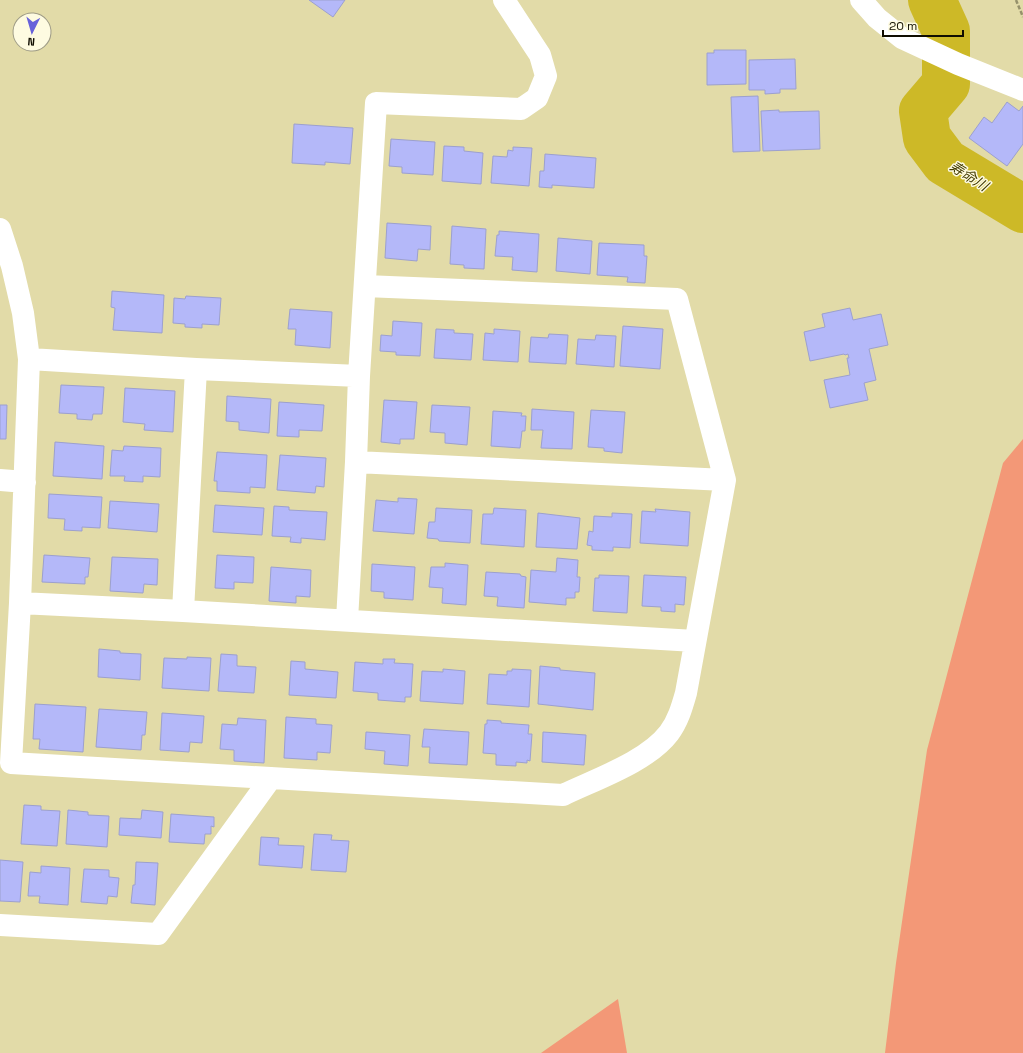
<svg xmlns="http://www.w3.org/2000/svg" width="1023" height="1053" viewBox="0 0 1023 1053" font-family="'Space Grotesk','Noto Sans JP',sans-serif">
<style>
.green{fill:#f39877}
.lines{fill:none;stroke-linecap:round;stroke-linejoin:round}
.river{stroke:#cdb927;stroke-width:48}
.building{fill:#b4b8f9;stroke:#9ca0ce}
.path{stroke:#96916b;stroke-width:2.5;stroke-dasharray:4 2;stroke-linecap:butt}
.minor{stroke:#fff;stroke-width:22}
.labels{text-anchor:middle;stroke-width:3;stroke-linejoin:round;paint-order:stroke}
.water-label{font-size:14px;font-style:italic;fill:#433c00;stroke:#fefbe1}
</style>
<rect width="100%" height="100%" fill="#e2dba8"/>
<path class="green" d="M 1023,439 L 1023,1053 L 885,1053 L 896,963 L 927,750 L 1003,463 Z
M 618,999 L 627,1053 L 541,1053 Z"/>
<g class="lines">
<path class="river" d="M 932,0 L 946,31 L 946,84 L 923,111 L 927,138 L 945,162 L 1023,209"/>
</g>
<path class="building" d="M 309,0 L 345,0 L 333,17 Z
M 714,50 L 746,50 L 746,84 L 707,85 L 707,53 L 714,53 Z
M 795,59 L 796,89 L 780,89 L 780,93 L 765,94 L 765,90 L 749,90 L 749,60 Z
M 758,96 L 760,151 L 733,152 L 731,97 Z
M 1007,102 L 1019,111 L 1023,106 L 1023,144 L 1007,166 L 969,138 L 984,117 L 992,123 Z
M 779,110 L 779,112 L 819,111 L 820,149 L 763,151 L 761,111 Z
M 294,124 L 353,128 L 350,164 L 325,162 L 325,165 L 292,163 Z
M 391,139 L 435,142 L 433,175 L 402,173 L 402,167 L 389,166 Z
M 444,146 L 464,147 L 464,151 L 483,153 L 481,184 L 442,181 Z
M 513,147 L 532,148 L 529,186 L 491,183 L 493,156 L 507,157 L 508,150 L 513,151 Z
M 545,154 L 596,158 L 594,188 L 552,185 L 552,188 L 539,187 L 540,171 L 544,171 Z
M 387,223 L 431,226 L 430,250 L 418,249 L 417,261 L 385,258 Z
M 452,226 L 486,229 L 484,269 L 464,268 L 464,265 L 450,264 Z
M 499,231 L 539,234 L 537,272 L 512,270 L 513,257 L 495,256 L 497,235 L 499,235 Z
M 558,238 L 592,241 L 590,274 L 556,271 Z
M 599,243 L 644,245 L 644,256 L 647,256 L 645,283 L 627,282 L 628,277 L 597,275 Z
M 112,291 L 164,295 L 162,333 L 113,330 L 115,308 L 111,307 Z
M 186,296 L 221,298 L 219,325 L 202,324 L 202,328 L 185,327 L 185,324 L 173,323 L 174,298 L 185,299 Z
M 850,308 L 853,320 L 881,314 L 888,345 L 869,349 L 876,380 L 864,383 L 868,400 L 830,408 L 824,380 L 850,375 L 847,358 L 849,358 L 848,354 L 845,355 L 844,354 L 810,361 L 804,332 L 825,327 L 822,314 Z
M 290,309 L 332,312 L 330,348 L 295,345 L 296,329 L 288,329 Z
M 393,321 L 422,323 L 420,356 L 396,355 L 396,352 L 380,351 L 381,335 L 392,336 Z
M 623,326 L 663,329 L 660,369 L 620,366 Z
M 436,329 L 454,330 L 454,333 L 473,334 L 471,360 L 434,358 Z
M 494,329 L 520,331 L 518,362 L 483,360 L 485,333 L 494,334 Z
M 549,334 L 568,335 L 566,364 L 529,362 L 531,337 L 548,338 Z
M 596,335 L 616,336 L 614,367 L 576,364 L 578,339 L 595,340 Z
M 61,385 L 104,387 L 102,414 L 93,414 L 92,420 L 77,419 L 77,414 L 59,413 Z
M 125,388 L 175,391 L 173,432 L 144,430 L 145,424 L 123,422 Z
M 227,396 L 271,399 L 269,433 L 239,430 L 239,422 L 226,421 Z
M 384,400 L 417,402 L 414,439 L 400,439 L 400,444 L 381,442 Z
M 279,402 L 324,405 L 322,431 L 299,430 L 299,437 L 277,436 Z
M 0,405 L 7,405 L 6,439 L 0,439 Z
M 432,405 L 470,407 L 467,445 L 445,443 L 445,433 L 430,432 Z
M 532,409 L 574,412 L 572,449 L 541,448 L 543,430 L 531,430 Z
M 591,410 L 625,412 L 622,453 L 604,451 L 604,448 L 588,447 Z
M 493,411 L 522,413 L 521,416 L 526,416 L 525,431 L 522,431 L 520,448 L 491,446 Z
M 55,442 L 104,446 L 102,479 L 53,476 Z
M 124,446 L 161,448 L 160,477 L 143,476 L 143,482 L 124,481 L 125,476 L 110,476 L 112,450 L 123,451 Z
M 217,452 L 267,455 L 265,488 L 250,487 L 250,493 L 217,491 L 217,481 L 214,481 Z
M 280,455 L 326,458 L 324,487 L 316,486 L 315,493 L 277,490 Z
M 49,494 L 102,497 L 100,528 L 82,527 L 82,531 L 64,530 L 65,519 L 48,518 Z
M 398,498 L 417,499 L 414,534 L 373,531 L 376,500 L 398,502 Z
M 110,501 L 159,504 L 157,532 L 108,528 Z
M 215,505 L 264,508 L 262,535 L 213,532 Z
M 274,506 L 289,507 L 289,510 L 327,512 L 325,540 L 301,538 L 301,543 L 290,542 L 291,537 L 272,536 Z
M 436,508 L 472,510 L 470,543 L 439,541 L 438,539 L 427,538 L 429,522 L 435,522 Z
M 494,508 L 526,510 L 524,547 L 481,544 L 483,514 L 493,514 Z
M 655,509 L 690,512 L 688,546 L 640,543 L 642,511 L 656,512 Z
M 538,513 L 580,518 L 577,549 L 536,547 Z
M 612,513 L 632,514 L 630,548 L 613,547 L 613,551 L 592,550 L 592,546 L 587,545 L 589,531 L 593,532 L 594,516 L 612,517 Z
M 44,555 L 90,558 L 88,577 L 85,577 L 85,584 L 42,582 Z
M 217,555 L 254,557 L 253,583 L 234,582 L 234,589 L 215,588 Z
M 112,557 L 158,559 L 157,585 L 144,584 L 143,593 L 110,591 Z
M 557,558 L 578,560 L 577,577 L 580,577 L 579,592 L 575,592 L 575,598 L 566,598 L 566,605 L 529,602 L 531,570 L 556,572 Z
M 445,563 L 468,565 L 466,605 L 442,603 L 443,588 L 429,587 L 431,567 L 445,567 Z
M 372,564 L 415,567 L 413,600 L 384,598 L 384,592 L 371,591 Z
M 271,567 L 311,570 L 310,597 L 296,596 L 296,603 L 269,601 Z
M 486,572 L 520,574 L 521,576 L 526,577 L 524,608 L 497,606 L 498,597 L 484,596 Z
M 599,575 L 629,576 L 627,613 L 593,611 L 595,578 L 599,578 Z
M 644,575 L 686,577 L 684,605 L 675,604 L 675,612 L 661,611 L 661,607 L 642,606 Z
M 99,649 L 120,651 L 120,653 L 141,654 L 140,680 L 98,677 Z
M 221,654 L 237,655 L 237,666 L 256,667 L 254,693 L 218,691 Z
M 187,657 L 211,658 L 209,691 L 162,688 L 164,658 L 187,659 Z
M 383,659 L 395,659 L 394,663 L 413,664 L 411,697 L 405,697 L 405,702 L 378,700 L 378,693 L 353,691 L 355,662 L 383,664 Z
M 291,661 L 305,662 L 305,669 L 338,672 L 336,698 L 289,695 Z
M 540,666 L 560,668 L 560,670 L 595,673 L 593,710 L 538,704 Z
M 443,669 L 465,671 L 463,704 L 420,701 L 422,671 L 443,672 Z
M 512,669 L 531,670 L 529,707 L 487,704 L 489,674 L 507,675 L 507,671 L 512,671 Z
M 35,704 L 86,707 L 83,752 L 39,749 L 40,739 L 33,739 Z
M 99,709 L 147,712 L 145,735 L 142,735 L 141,750 L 96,747 Z
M 162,713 L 204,716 L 202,743 L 190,742 L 189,752 L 160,750 Z
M 286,717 L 316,719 L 316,724 L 332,725 L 330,753 L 317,752 L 317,760 L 284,758 Z
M 238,718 L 266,720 L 264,763 L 234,761 L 234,750 L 220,749 L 222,724 L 237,725 Z
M 487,720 L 501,721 L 501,723 L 529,725 L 528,734 L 532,734 L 530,761 L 527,760 L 527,763 L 516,762 L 516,766 L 496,765 L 496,754 L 483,753 L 485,724 L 487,724 Z
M 424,729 L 469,732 L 467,765 L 429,763 L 430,747 L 422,747 Z
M 366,732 L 410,735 L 408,766 L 384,764 L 385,751 L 365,749 Z
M 543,732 L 586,735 L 584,765 L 542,762 Z
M 24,805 L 41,806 L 41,810 L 60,811 L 57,846 L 21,844 Z
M 68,810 L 88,812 L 88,815 L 109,816 L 107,847 L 66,844 Z
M 142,810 L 163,812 L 161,838 L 119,835 L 120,818 L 141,819 Z
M 171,814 L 214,817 L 214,827 L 211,826 L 211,834 L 205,834 L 204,844 L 169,842 Z
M 314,834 L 332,835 L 331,840 L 349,841 L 346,872 L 311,870 Z
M 261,837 L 279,838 L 278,845 L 304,846 L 302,868 L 259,865 Z
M 0,860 L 23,862 L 20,902 L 0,901 Z
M 136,862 L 158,863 L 155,905 L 131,903 L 133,885 L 135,885 Z
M 41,866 L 70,868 L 68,905 L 39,903 L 40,896 L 28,896 L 30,872 L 41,873 Z
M 84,869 L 109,870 L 109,877 L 119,878 L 117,897 L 108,896 L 107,904 L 81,902 Z"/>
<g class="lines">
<path class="path" d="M 1016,0 L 1023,17"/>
<path class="minor" d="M 861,0 L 877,18 L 902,38 L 958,64 L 1023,90
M 0,229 L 12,266 L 23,313 L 29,359 L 20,603 L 11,763 L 563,795 C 596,779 647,762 669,733 C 678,721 682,707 686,693 L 725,480 L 677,299 L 365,286
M 29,359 L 196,369 L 359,376
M 356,462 L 725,480
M 0,480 L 25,482
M 20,603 L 183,611 L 695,641
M 183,611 L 196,369
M 347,620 L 356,462 L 359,376 L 376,103 L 521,109 L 537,98 L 546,76 L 540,55 L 504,0
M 0,925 L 158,934 L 271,778"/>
</g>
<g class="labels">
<g class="water-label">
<text transform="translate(969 176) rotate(32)" y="5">寿命川</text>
</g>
</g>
<g transform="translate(32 32) rotate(185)"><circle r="19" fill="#fefbe1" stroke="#9f9c87"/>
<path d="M0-3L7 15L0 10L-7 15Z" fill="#6761da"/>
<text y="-6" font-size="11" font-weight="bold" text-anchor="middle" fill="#100d00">N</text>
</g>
<path d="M883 30v6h80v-6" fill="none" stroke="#100d00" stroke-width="2"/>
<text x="889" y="30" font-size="12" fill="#100d00" stroke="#fefbe1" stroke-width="3" paint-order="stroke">20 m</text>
</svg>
